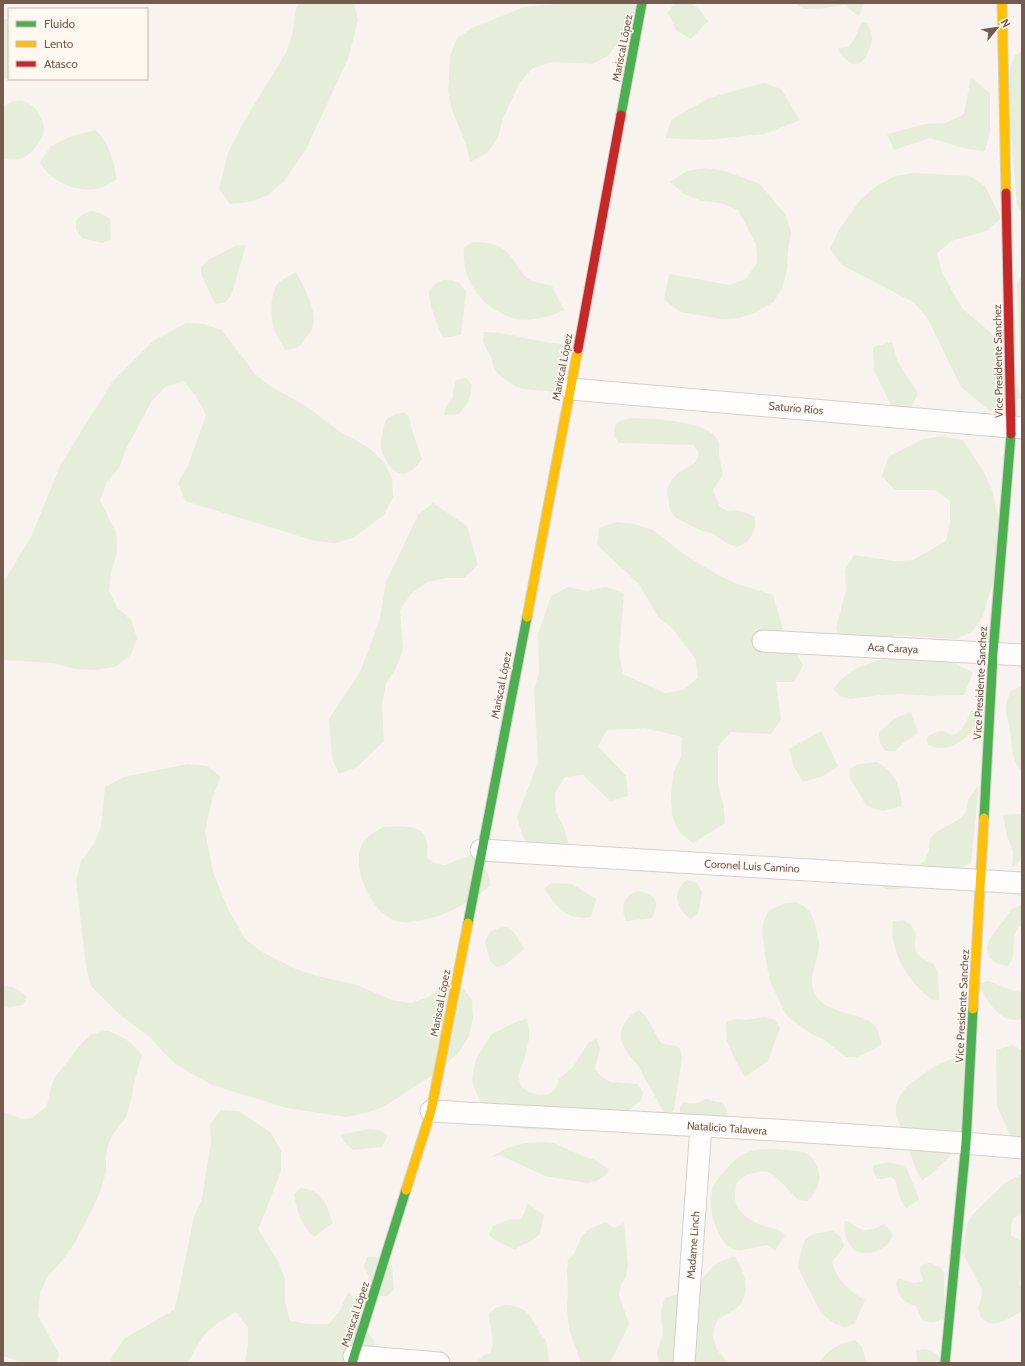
<svg xmlns="http://www.w3.org/2000/svg" width="1025" height="1366" viewBox="0 0 1025 1366" font-family="Cabin,sans-serif">
<style>
.green{fill:#e6edda}
.lines{fill:none;stroke-linecap:round;stroke-linejoin:round}
.street-casing{stroke:#d5cfc9;stroke-width:23}
.fast-casing{stroke:#d7d0ca;stroke-width:11}
.slow-casing{stroke:#d7d0ca;stroke-width:11}
.jam-casing{stroke:#d7d0ca;stroke-width:11}
.street{stroke:#fefdfc;stroke-width:21}
.fast{stroke:#4caf50;stroke-width:9}
.slow{stroke:#ffc107;stroke-width:9}
.jam{stroke:#c62828;stroke-width:9}
.labels{text-anchor:middle;stroke-width:3;stroke-linejoin:round;paint-order:stroke}
.street-label{font-size:11px;fill:#745a4f;stroke:#fef8f1}
</style>
<rect width="100%" height="100%" fill="#f8f3ee"/>
<path class="green" d="M 298,3 L 354,3 L 358,20 L 348,59 L 306,149 L 284,181 L 268,195 L 250,202 L 230,204 L 219,189 L 228,153 L 246,118 L 287,51 L 293,32 L 295,12 Z
M 566,3 L 637,3 L 632,20 L 621,39 L 608,56 L 592,64 L 552,62 L 533,68 L 520,82 L 503,118 L 498,138 L 487,153 L 470,162 L 466,144 L 452,110 L 448,92 L 450,56 L 457,38 L 472,28 L 524,7 Z
M 674,3 C 696,3 695,4 708,21 L 691,39 L 676,30 L 668,13 Z
M 794,3 L 864,3 L 859,17 L 845,5 L 825,8 L 805,9 Z
M 5,19 L 9,19 L 9,78 L 3,79 L 3,20 Z
M 862,22 L 867,23 C 869,28 872,33 872,38 C 872,46 863,68 853,64 C 848,62 844,57 840,54 L 839,49 L 849,46 L 852,43 Z
M 1022,52 L 1022,215 L 1017,204 L 1006,79 L 1015,55 Z
M 971,77 L 990,93 L 990,132 L 985,151 L 967,149 L 930,138 L 894,150 L 887,134 L 925,124 L 946,123 L 964,114 Z
M 764,83 L 781,89 L 800,120 L 764,134 L 705,140 L 665,138 L 672,119 L 709,98 Z
M 13,101 C 16,101 20,100 23,101 C 34,103 45,120 44,132 C 44,135 41,139 39,142 C 29,157 21,162 3,159 L 3,106 Z
M 95,130 C 110,142 113,161 117,179 C 111,182 106,186 100,188 C 78,194 49,181 40,162 L 51,146 L 67,138 Z
M 706,168 L 725,171 L 760,184 L 785,214 L 791,232 L 788,251 L 787,269 L 783,287 L 773,302 L 757,312 L 739,318 L 721,319 L 681,312 L 664,300 L 669,274 L 729,285 L 746,279 L 757,263 L 756,244 L 738,210 L 721,203 L 702,201 L 684,194 L 670,182 L 687,171 Z
M 914,173 L 970,176 L 985,186 L 1001,218 L 987,231 L 951,241 L 937,254 L 942,273 L 962,308 L 991,333 L 1012,362 L 1021,398 L 990,411 L 961,387 L 927,317 L 913,302 L 842,265 L 830,249 L 839,230 L 861,199 L 877,186 L 895,176 Z
M 92,211 L 102,214 L 110,219 L 111,240 L 102,243 L 82,238 L 76,230 L 76,221 L 83,214 Z
M 472,242 C 493,243 502,243 515,262 C 518,267 521,273 526,277 C 533,283 543,284 552,286 L 564,310 C 550,317 528,323 513,318 C 481,308 461,280 464,247 Z
M 246,245 L 231,296 L 225,303 L 215,304 L 202,276 L 201,267 L 208,260 L 235,246 Z
M 296,272 C 303,285 317,310 313,325 C 312,330 309,334 306,338 C 300,347 296,349 286,350 C 282,344 278,339 276,334 C 270,322 269,291 279,282 C 284,278 291,275 296,272 Z
M 1022,276 L 1022,362 L 1020,360 L 1017,283 Z
M 442,280 C 455,280 459,280 466,291 L 461,335 L 443,338 C 439,329 428,302 429,293 C 431,286 437,283 442,280 Z
M 186,323 L 204,324 L 222,330 L 255,374 L 270,386 L 306,406 L 336,429 L 369,448 L 383,461 L 392,478 L 393,497 L 384,515 L 353,538 L 335,543 L 315,541 L 185,501 L 178,483 L 188,466 L 206,415 L 196,396 L 183,381 L 165,387 L 151,402 L 125,451 L 119,468 L 107,482 L 100,500 L 116,533 L 117,553 L 111,572 L 109,591 L 117,607 L 131,620 L 137,638 L 131,655 L 115,667 L 95,670 L 75,669 L 54,663 L 3,660 L 3,583 L 31,537 L 61,464 L 112,382 L 153,341 Z
M 484,332 C 510,332 536,343 563,344 L 569,356 L 564,375 L 553,392 L 524,389 L 515,386 L 499,375 L 494,368 L 492,359 L 483,342 Z
M 892,342 L 897,360 L 918,394 L 909,411 L 891,405 L 874,370 L 873,347 Z
M 466,378 L 472,385 C 471,398 467,405 459,414 L 444,415 L 447,405 L 453,398 L 453,390 L 456,380 Z
M 405,413 L 409,416 L 411,427 L 422,459 C 413,472 402,481 390,466 C 386,461 383,455 381,449 C 380,440 383,429 386,420 L 395,414 Z
M 632,418 C 652,419 710,420 718,441 C 720,444 719,449 719,453 C 720,460 721,467 723,474 L 713,490 L 720,507 L 728,511 L 737,510 L 747,513 L 755,517 L 755,526 L 752,535 L 747,542 L 737,547 L 728,544 L 712,533 L 702,531 L 676,518 L 670,511 L 667,490 L 671,481 L 678,473 L 695,463 L 699,454 L 694,445 L 619,443 L 614,435 L 615,425 L 622,420 Z
M 942,436 L 963,440 L 985,474 L 993,493 L 1002,534 L 1000,558 L 983,616 L 972,632 L 955,639 L 896,635 L 861,648 L 843,645 L 836,629 L 846,590 L 845,570 L 854,555 L 894,561 L 913,560 L 946,541 L 950,523 L 950,501 L 935,490 L 895,490 L 882,476 L 888,457 L 923,439 Z
M 433,503 L 467,526 L 478,565 L 464,578 L 446,578 L 427,582 L 411,594 L 400,610 L 403,650 L 396,668 L 386,684 L 382,703 L 384,741 L 357,767 L 339,774 L 332,758 L 329,719 L 360,672 L 380,619 L 386,582 L 418,515 Z
M 617,522 L 635,524 L 653,530 L 685,555 L 718,575 L 737,584 L 773,595 L 784,633 L 803,665 L 794,682 L 776,682 L 781,719 L 771,734 L 731,732 L 718,746 L 718,785 L 723,803 L 725,823 L 693,843 L 679,832 L 672,815 L 671,796 L 673,773 L 681,757 L 682,737 L 645,728 L 607,730 L 598,746 L 626,776 L 628,796 L 610,801 L 583,775 L 565,777 L 555,793 L 556,812 L 565,830 L 569,849 L 531,851 L 522,834 L 517,817 L 538,762 L 534,691 L 539,672 L 538,634 L 551,596 L 568,587 L 587,591 L 606,587 L 624,593 L 619,653 L 623,674 L 665,693 L 683,690 L 698,678 L 696,660 L 673,629 L 658,617 L 639,584 L 597,545 L 599,528 Z
M 889,658 L 948,659 L 973,673 L 964,695 L 932,696 L 900,694 L 880,695 L 850,699 L 840,696 L 833,689 C 848,669 865,663 889,658 Z
M 1022,686 L 1022,772 C 1011,759 1012,746 1010,730 C 1009,723 1006,716 1006,709 C 1006,702 1009,696 1011,691 Z
M 976,710 L 979,714 L 980,723 C 967,738 949,755 928,745 L 927,740 L 928,736 C 934,733 939,730 946,732 C 948,733 950,735 952,735 C 960,735 969,718 971,711 Z
M 911,713 L 918,733 L 902,744 L 895,751 L 885,751 L 880,743 L 879,733 C 890,722 895,716 911,713 Z
M 821,731 L 838,766 L 821,777 L 803,782 L 794,767 L 789,749 Z
M 877,762 C 895,772 900,786 902,806 L 883,811 L 874,809 L 866,805 L 850,778 L 850,769 L 858,764 Z
M 188,764 L 207,766 L 221,777 L 213,796 L 205,831 L 213,872 L 227,907 L 245,939 L 262,952 L 296,969 L 317,976 L 357,985 L 392,1000 L 411,1003 L 428,997 L 443,986 L 461,986 L 472,1000 L 473,1018 L 469,1036 L 459,1052 L 433,1075 L 385,1106 L 366,1113 L 346,1117 L 287,1108 L 212,1085 L 177,1065 L 163,1052 L 151,1038 L 119,1014 L 91,986 L 86,966 L 76,881 L 81,861 L 94,844 L 101,826 L 105,787 L 124,777 Z
M 979,784 L 971,863 C 954,871 902,894 886,889 C 876,885 872,872 870,863 L 880,863 L 898,869 L 917,867 L 925,860 L 929,850 L 930,839 L 936,832 L 961,818 L 967,810 L 968,800 Z
M 1015,814 L 1022,814 L 1022,857 L 1017,865 L 1012,866 L 1013,851 L 1007,836 L 1003,815 Z
M 383,827 C 396,827 422,823 426,839 C 428,845 427,852 427,858 L 435,863 L 445,865 L 481,851 L 491,885 C 469,903 443,918 415,921 C 411,922 406,923 402,922 C 374,920 350,869 362,844 C 366,836 375,832 383,827 Z
M 687,880 L 697,883 L 702,892 L 698,914 L 690,919 C 676,907 671,892 687,880 Z
M 551,883 L 572,884 L 596,899 L 591,917 C 567,921 557,907 544,889 Z
M 638,891 C 655,893 661,903 652,918 L 626,921 C 620,906 623,897 638,891 Z
M 796,902 C 811,909 814,917 817,933 C 818,937 819,941 819,945 C 819,962 805,980 816,996 C 828,1015 864,1012 875,1026 C 879,1031 880,1038 881,1044 L 873,1050 L 856,1057 L 846,1057 L 823,1039 L 813,1035 L 788,1017 L 783,1009 L 770,981 L 766,961 L 762,931 L 764,920 L 769,910 L 786,903 Z
M 1021,905 L 1022,906 L 1022,925 L 1018,927 L 1014,937 L 1013,958 L 1008,966 L 998,964 L 990,958 L 987,949 L 989,940 L 1012,909 Z
M 903,920 L 911,925 L 916,934 C 912,952 917,957 934,964 L 938,973 L 939,1000 C 937,1000 932,1000 930,998 C 928,997 925,994 923,992 C 904,975 889,947 893,921 Z
M 506,927 L 514,932 L 524,949 L 505,965 L 496,967 L 490,961 L 485,942 C 489,931 494,928 506,927 Z
M 987,981 C 1000,984 1010,992 1022,992 L 1022,1019 C 999,1025 988,1001 978,984 Z
M 3,986 C 13,986 20,990 27,997 L 23,1005 L 3,1008 Z
M 639,1010 L 646,1017 L 661,1043 L 679,1047 L 682,1057 L 674,1110 L 666,1116 L 637,1064 C 632,1059 622,1046 621,1039 C 619,1027 629,1015 639,1010 Z
M 765,1017 L 775,1020 L 780,1028 L 768,1061 L 745,1077 L 735,1060 L 727,1041 L 726,1022 L 735,1019 L 746,1020 Z
M 527,1019 L 529,1029 L 529,1038 L 525,1057 L 518,1076 L 521,1087 L 529,1092 L 539,1095 L 550,1094 L 556,1088 L 559,1079 L 573,1067 L 588,1043 L 596,1039 L 600,1048 L 595,1069 L 601,1076 L 610,1082 L 638,1084 L 643,1092 L 641,1101 L 626,1112 L 591,1124 L 564,1131 L 524,1129 L 502,1126 L 493,1122 L 487,1115 L 474,1088 L 472,1079 L 476,1059 L 492,1034 L 518,1021 Z
M 108,1031 C 122,1036 134,1043 142,1055 L 133,1086 L 132,1096 L 126,1117 L 113,1134 L 108,1145 L 106,1157 L 106,1172 L 100,1192 L 92,1210 L 74,1244 L 61,1262 L 48,1276 L 40,1293 L 38,1316 L 59,1354 L 57,1363 L 25,1363 L 3,1356 L 3,1112 L 22,1119 L 32,1118 L 47,1106 L 51,1087 L 55,1077 L 83,1042 L 90,1035 L 99,1032 Z
M 1013,1045 L 1022,1051 L 1022,1141 L 1012,1140 L 997,1106 L 996,1050 Z
M 954,1058 L 964,1059 L 962,1145 L 929,1176 L 922,1180 L 917,1172 L 896,1115 L 896,1105 L 900,1096 L 906,1087 L 936,1065 Z
M 706,1099 L 717,1102 L 722,1102 C 728,1109 728,1118 731,1126 C 722,1135 718,1137 705,1138 L 680,1116 L 680,1106 L 683,1102 C 692,1104 697,1104 706,1099 Z
M 221,1110 L 239,1111 L 271,1133 L 281,1151 L 281,1171 L 266,1210 L 258,1229 L 278,1261 L 285,1279 L 285,1301 L 290,1321 L 309,1324 L 329,1324 L 340,1310 L 348,1292 L 361,1306 L 363,1326 L 374,1341 L 377,1363 L 245,1363 L 248,1345 L 248,1327 L 236,1312 L 219,1322 L 204,1335 L 187,1363 L 110,1363 L 113,1355 L 125,1338 L 174,1310 L 179,1291 L 194,1216 L 202,1199 L 211,1143 L 210,1125 Z
M 369,1129 L 378,1130 L 388,1135 L 382,1147 L 353,1150 L 345,1143 L 340,1135 Z
M 545,1142 L 554,1143 L 585,1157 L 593,1159 L 609,1169 L 605,1176 L 596,1181 L 587,1183 L 545,1176 L 500,1155 L 491,1157 L 507,1148 L 526,1143 Z
M 765,1149 C 774,1149 799,1150 806,1153 C 809,1154 813,1159 815,1162 C 823,1176 819,1190 808,1201 L 798,1200 C 791,1193 776,1174 767,1172 C 763,1171 758,1172 754,1173 C 746,1174 741,1178 736,1184 C 736,1190 734,1198 736,1203 C 738,1215 758,1225 768,1227 C 778,1230 777,1228 785,1235 L 775,1251 L 768,1245 C 759,1246 745,1251 737,1250 C 717,1247 707,1206 712,1190 C 714,1183 719,1177 724,1172 C 738,1156 744,1151 765,1149 Z
M 889,1162 L 903,1166 L 907,1169 L 919,1199 L 907,1208 C 898,1201 899,1189 895,1180 L 891,1177 L 882,1179 L 877,1179 L 873,1170 L 874,1165 Z
M 1022,1174 L 1022,1215 L 1014,1217 L 1011,1226 L 1011,1235 L 1022,1241 L 1022,1272 L 1020,1283 L 1022,1293 L 1022,1311 C 1011,1317 992,1332 981,1317 C 979,1315 979,1311 978,1308 L 981,1299 L 982,1289 L 962,1252 L 968,1222 L 974,1213 L 1005,1183 Z
M 301,1188 C 324,1191 326,1204 333,1223 L 314,1237 C 302,1227 296,1209 294,1194 Z
M 527,1203 L 544,1215 L 540,1234 L 533,1240 L 515,1249 C 505,1246 497,1242 489,1235 L 493,1226 L 510,1219 L 520,1219 L 525,1212 Z
M 845,1221 L 849,1221 C 861,1233 870,1232 884,1224 C 886,1226 889,1229 891,1231 C 896,1241 882,1250 874,1252 C 869,1254 861,1253 855,1251 C 848,1244 842,1231 845,1221 Z
M 606,1222 L 614,1228 L 624,1223 L 628,1266 L 626,1276 L 621,1285 L 619,1295 L 629,1324 L 612,1359 L 608,1363 L 581,1363 L 569,1329 L 567,1309 L 568,1290 L 567,1271 L 568,1260 L 574,1254 L 582,1236 L 589,1229 Z
M 833,1231 L 841,1237 L 844,1246 L 832,1262 C 836,1278 850,1293 865,1300 L 855,1323 L 846,1327 L 837,1325 L 828,1319 L 821,1313 L 798,1268 L 799,1259 L 805,1239 C 814,1233 822,1232 833,1231 Z
M 367,1257 L 376,1257 L 392,1266 L 394,1290 L 387,1296 L 378,1296 L 364,1266 Z
M 735,1257 C 743,1269 751,1289 741,1303 C 734,1314 716,1314 714,1330 C 712,1336 715,1345 718,1351 C 721,1356 725,1357 727,1363 L 659,1363 L 657,1353 L 663,1334 L 661,1316 L 662,1307 L 665,1298 L 683,1292 L 691,1296 C 704,1278 711,1260 735,1257 Z
M 930,1263 L 940,1267 L 944,1272 L 945,1318 C 937,1322 931,1324 922,1320 L 916,1306 C 913,1305 909,1304 906,1302 C 900,1298 896,1289 896,1281 L 900,1279 C 908,1282 916,1285 923,1280 L 920,1271 L 920,1267 L 925,1264 Z
M 505,1305 C 527,1306 529,1314 539,1331 C 541,1335 545,1338 546,1341 C 548,1348 548,1356 549,1363 L 475,1363 L 483,1356 L 491,1352 C 495,1340 490,1327 489,1314 L 495,1308 Z
M 855,1340 L 862,1347 L 867,1363 L 819,1363 C 827,1350 840,1343 855,1340 Z
M 925,1349 C 934,1351 939,1354 942,1363 L 917,1363 L 916,1350 Z"/>
<g class="lines">
<defs>
<path id="street" d="M 571,389 L 1022,428
M 763,641 L 1022,655
M 481,850 L 1022,883
M 431,1111 C 628,1122 826,1131 1022,1148
M 354,1356 L 439,1363
M 684,1363 L 701,1126"/>
<path id="fast" d="M 621,115 L 642,3
M 984,818 L 993,653 L 1011,434
M 468,923 L 527,617
M 352,1363 L 406,1190
M 945,1363 L 966,1143 L 973,1009"/>
<path id="slow" d="M 1002,3 L 1006,193
M 527,617 L 578,349
M 973,1009 L 984,818
M 406,1190 L 431,1111 L 468,923"/>
<path id="jam" d="M 1006,193 L 1011,434
M 578,349 L 621,115"/>
</defs>
<use href="#street" class="street-casing"/>
<use href="#fast" class="fast-casing"/>
<use href="#slow" class="slow-casing"/>
<use href="#jam" class="jam-casing"/>
<use href="#street" class="street"/>
<use href="#fast" class="fast"/>
<use href="#slow" class="slow"/>
<use href="#jam" class="jam"/>
</g>
<g class="labels">
<g class="street-label">
<text transform="translate(622 48) rotate(-79)" y="4">Mariscal López</text>
<text transform="translate(998 361) rotate(-91)" y="4">Vice Presidente Sanchez</text>
<text transform="translate(562 367) rotate(-79)" y="4">Mariscal López</text>
<text transform="translate(796 408) rotate(5)" y="4">Saturio Ríos</text>
<text transform="translate(893 648) rotate(3)" y="4">Aca Caraya</text>
<text transform="translate(980 683) rotate(-87)" y="4">Vice Presidente Sanchez</text>
<text transform="translate(501 685) rotate(-79)" y="4">Mariscal López</text>
<text transform="translate(752 866) rotate(3)" y="4">Coronel Luis Camino</text>
<text transform="translate(440 1003) rotate(-79)" y="4">Mariscal López</text>
<text transform="translate(962 1006) rotate(-87)" y="4">Vice Presidente Sanchez</text>
<text transform="translate(727 1128) rotate(4)" y="4">Natalicio Talavera</text>
<text transform="translate(693 1245) rotate(-86)" y="4">Madame Linch</text>
<text transform="translate(355 1314) rotate(-72)" y="4">Mariscal López</text>
</g>
</g>
<rect width="1025" height="1366" fill="none" stroke="#745a4f" stroke-width="8"/>
<rect x="8" y="8" width="140" height="72" fill="#fef8f1" stroke="#c7b9b0"/>
<rect x="16" y="21" width="20" height="6" fill="#4caf50" stroke="#c7b9b0"/>
<text x="44" y="28" font-size="12" fill="#745a4f">Fluido</text>
<rect x="16" y="41" width="20" height="6" fill="#ffc107" stroke="#c7b9b0"/>
<text x="44" y="48" font-size="12" fill="#745a4f">Lento</text>
<rect x="16" y="61" width="20" height="6" fill="#c62828" stroke="#c7b9b0"/>
<text x="44" y="68" font-size="12" fill="#745a4f">Atasco</text>
<g transform="translate(997 28) rotate(61)" stroke="#fef8f1" stroke-width="3" paint-order="stroke">
<path d="M0-3L7 15L0 10L-7 15Z" fill="#745a4f"/>
<text y="-6" font-size="11" font-weight="bold" text-anchor="middle" fill="#745a4f">N</text>
</g>
</svg>
